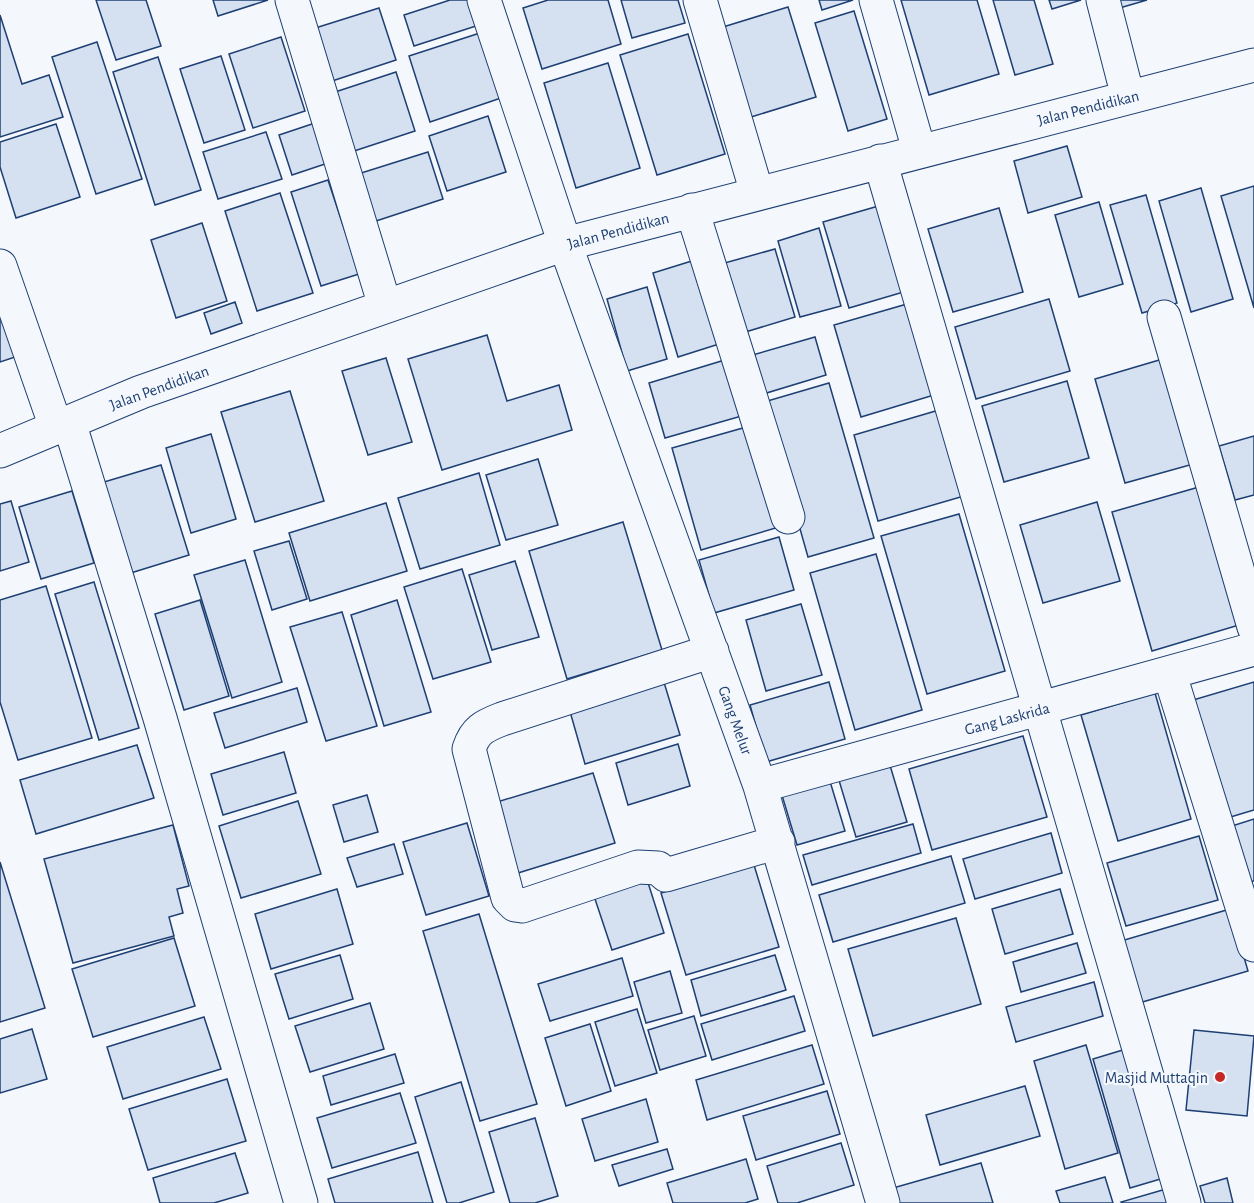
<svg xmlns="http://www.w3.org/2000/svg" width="1254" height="1203" viewBox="0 0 1254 1203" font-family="'Alegreya Sans',sans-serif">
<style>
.building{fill:#d5e0f0;stroke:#1d3f73;stroke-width:1.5}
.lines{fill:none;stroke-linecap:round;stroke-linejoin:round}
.minor-casing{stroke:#1d3f73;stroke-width:35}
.minor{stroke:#f4f7fb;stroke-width:33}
.poi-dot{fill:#c62828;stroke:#f4f7fb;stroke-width:2}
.labels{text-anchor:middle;stroke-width:4.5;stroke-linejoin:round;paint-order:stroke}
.street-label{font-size:16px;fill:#1d3f73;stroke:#f4f7fb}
.poi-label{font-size:16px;fill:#1d3f73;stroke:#f4f7fb;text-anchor:end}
</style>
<rect width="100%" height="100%" fill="#f4f7fb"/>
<path class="building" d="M 96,0 L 146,0 L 161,46 L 116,60 Z
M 213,0 L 268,0 L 218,16 Z
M 450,0 L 468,0 L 476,26 L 414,46 L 404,15 Z
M 548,0 L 608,0 L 621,44 L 542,69 L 523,8 Z
M 621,0 L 678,0 L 685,23 L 632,38 Z
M 819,0 L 853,0 L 822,10 Z
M 901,0 L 977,0 L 999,74 L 929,95 Z
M 993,0 L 1034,0 L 1053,64 L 1015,75 Z
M 1049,0 L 1081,0 L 1052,9 Z
M 1113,0 L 1147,0 L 1116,9 Z
M 788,7 L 816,97 L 751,117 L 723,27 Z
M 379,8 L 396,60 L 326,83 L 309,30 Z
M 854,11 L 887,119 L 848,131 L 815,23 Z
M 0,15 L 22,84 L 49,75 L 63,117 L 0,137 Z
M 483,32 L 504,97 L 430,122 L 409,56 Z
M 688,34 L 725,154 L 657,175 L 620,55 Z
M 281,37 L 305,111 L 253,128 L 229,54 Z
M 97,42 L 142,179 L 96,194 L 52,57 Z
M 221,56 L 245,130 L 204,143 L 180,69 Z
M 158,57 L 201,190 L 155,205 L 113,72 Z
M 608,63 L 640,168 L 576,188 L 544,83 Z
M 396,72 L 415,131 L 345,154 L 326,95 Z
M 488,116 L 506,172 L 447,191 L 429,136 Z
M 315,123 L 328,163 L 292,175 L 279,135 Z
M 56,124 L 80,197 L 16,218 L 0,167 L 0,142 Z
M 266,132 L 282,179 L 218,199 L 203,152 Z
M 1067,146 L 1082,197 L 1028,213 L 1014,161 Z
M 428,152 L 443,199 L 373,222 L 358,174 Z
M 328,180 L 359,274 L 321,286 L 291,192 Z
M 1254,186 L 1254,308 L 1221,196 Z
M 1201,188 L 1233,299 L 1191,312 L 1159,201 Z
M 280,193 L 313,293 L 257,311 L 225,211 Z
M 1146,195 L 1177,303 L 1142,313 L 1110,205 Z
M 1099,202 L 1123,284 L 1079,297 L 1055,215 Z
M 882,205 L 907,291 L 849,308 L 823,222 Z
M 999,208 L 1023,292 L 953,312 L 928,229 Z
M 202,223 L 227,301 L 176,318 L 151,240 Z
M 819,228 L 841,306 L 800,317 L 778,241 Z
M 775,249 L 795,317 L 742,333 L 721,264 Z
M 695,260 L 719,344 L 678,357 L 653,273 Z
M 647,287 L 667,359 L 627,371 L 607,299 Z
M 1049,299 L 1070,371 L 976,399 L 955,327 Z
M 0,301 L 18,356 L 0,362 Z
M 235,302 L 242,323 L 211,334 L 204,313 Z
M 907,304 L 934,395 L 861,417 L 834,325 Z
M 487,335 L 507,401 L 559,385 L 572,430 L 442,470 L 408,359 Z
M 815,337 L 826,375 L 760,395 L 749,356 Z
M 386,358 L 412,442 L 368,455 L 342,371 Z
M 1166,358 L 1197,463 L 1125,483 L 1095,379 Z
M 728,359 L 745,415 L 665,438 L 649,383 Z
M 1067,381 L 1089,458 L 1004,482 L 982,406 Z
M 829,383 L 874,538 L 808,557 L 764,402 Z
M 290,391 L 324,501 L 255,522 L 221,412 Z
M 939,410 L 964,496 L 878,521 L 854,435 Z
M 750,426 L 779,527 L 701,550 L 672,448 Z
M 211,434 L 236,519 L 191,533 L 166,448 Z
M 1254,436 L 1254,495 L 1235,500 L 1219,446 Z
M 538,459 L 558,525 L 506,540 L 486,475 Z
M 161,465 L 189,555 L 121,576 L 94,485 Z
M 479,473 L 500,545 L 420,569 L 398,498 Z
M 1199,487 L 1239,625 L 1152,651 L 1112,512 Z
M 72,491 L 94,563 L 41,579 L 19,507 Z
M 11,501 L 29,562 L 0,571 L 0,504 Z
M 1097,502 L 1120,581 L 1043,603 L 1020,525 Z
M 386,503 L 407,571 L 310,601 L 289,533 Z
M 959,514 L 1005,671 L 927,694 L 881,536 Z
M 623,522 L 662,650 L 567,679 L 529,551 Z
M 779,537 L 794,590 L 714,613 L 699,560 Z
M 289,541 L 307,599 L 272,610 L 254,551 Z
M 876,554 L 922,710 L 855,730 L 810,573 Z
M 245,560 L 282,682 L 232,698 L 194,575 Z
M 515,561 L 539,637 L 492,650 L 469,575 Z
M 462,569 L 491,662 L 433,679 L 404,587 Z
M 94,582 L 139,728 L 99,740 L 55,594 Z
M 46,586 L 92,738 L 18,760 L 0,702 L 0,600 Z
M 200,600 L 229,696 L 184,710 L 155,614 Z
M 397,600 L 431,712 L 384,726 L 351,615 Z
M 801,604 L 822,675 L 766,691 L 746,620 Z
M 342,612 L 377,726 L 326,741 L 290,627 Z
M 663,679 L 680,735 L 585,764 L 569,708 Z
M 829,682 L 845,739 L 766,762 L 750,705 Z
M 1254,682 L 1254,810 L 1217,821 L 1183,703 Z
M 297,688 L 307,722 L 225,748 L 214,713 Z
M 1155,693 L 1191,819 L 1118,841 L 1081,715 Z
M 1023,736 L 1047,817 L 932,850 L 909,769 Z
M 678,744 L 690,786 L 628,805 L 616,763 Z
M 137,745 L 154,798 L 36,834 L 20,780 Z
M 284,752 L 296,793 L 223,815 L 211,774 Z
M 889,762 L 907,822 L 856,837 L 838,777 Z
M 593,773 L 615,843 L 518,873 L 497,802 Z
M 829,778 L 845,831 L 797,845 L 781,792 Z
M 367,795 L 378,832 L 344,842 L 333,805 Z
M 298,801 L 321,874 L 241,898 L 219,826 Z
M 1254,819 L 1254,881 L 1249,882 L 1232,826 Z
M 467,823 L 489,896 L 426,915 L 403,842 Z
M 913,824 L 921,853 L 812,885 L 803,855 Z
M 173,825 L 189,886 L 177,889 L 183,913 L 169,917 L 174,936 L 73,963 L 44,859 Z
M 1051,833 L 1062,873 L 975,899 L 963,859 Z
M 1199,836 L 1218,900 L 1126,926 L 1107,863 Z
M 394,844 L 403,874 L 357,887 L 347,858 Z
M 951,856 L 965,903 L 833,942 L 819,895 Z
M 0,862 L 45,1008 L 0,1022 Z
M 754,865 L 779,947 L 686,975 L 661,893 Z
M 644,870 L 664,933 L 612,950 L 591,887 Z
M 337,889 L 353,944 L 271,969 L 255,914 Z
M 1060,889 L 1073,934 L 1005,954 L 992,909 Z
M 1230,909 L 1248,971 L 1139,1003 L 1121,941 Z
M 479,914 L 537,1104 L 480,1121 L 423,931 Z
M 956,918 L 981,1004 L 873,1036 L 848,949 Z
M 174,938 L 195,1006 L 93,1037 L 72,969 Z
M 1077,943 L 1086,973 L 1021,992 L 1013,962 Z
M 340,955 L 353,999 L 289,1019 L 275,974 Z
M 775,955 L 786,990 L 701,1016 L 691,980 Z
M 622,958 L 633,996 L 550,1021 L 538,984 Z
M 670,971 L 682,1013 L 646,1023 L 634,982 Z
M 1094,982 L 1103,1016 L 1016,1042 L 1006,1007 Z
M 794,996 L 805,1031 L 712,1060 L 701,1024 Z
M 370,1003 L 384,1049 L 310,1072 L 295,1026 Z
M 637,1009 L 657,1073 L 615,1086 L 595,1022 Z
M 694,1016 L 706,1056 L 660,1070 L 648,1030 Z
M 204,1017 L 221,1069 L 123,1099 L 107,1047 Z
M 590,1024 L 611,1091 L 566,1106 L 545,1038 Z
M 32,1029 L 47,1079 L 0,1093 L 0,1039 Z
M 1194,1030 L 1254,1036 L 1247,1116 L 1186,1110 Z
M 812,1045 L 824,1084 L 707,1120 L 696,1080 Z
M 1086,1045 L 1118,1153 L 1065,1169 L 1034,1061 Z
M 1136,1046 L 1174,1175 L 1130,1188 L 1093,1059 Z
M 395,1054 L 404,1083 L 331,1105 L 323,1076 Z
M 227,1079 L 246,1141 L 148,1170 L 129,1109 Z
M 461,1082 L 494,1192 L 459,1203 L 447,1203 L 415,1097 Z
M 1025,1086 L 1040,1136 L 940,1165 L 926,1115 Z
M 827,1091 L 840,1134 L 756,1160 L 743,1116 Z
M 400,1093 L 416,1143 L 332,1168 L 317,1118 Z
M 646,1099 L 658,1142 L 595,1161 L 582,1119 Z
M 535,1118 L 558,1196 L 535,1203 L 510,1203 L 489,1132 Z
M 841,1143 L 854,1185 L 797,1203 L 778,1203 L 767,1166 Z
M 667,1149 L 673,1169 L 619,1186 L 612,1165 Z
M 418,1152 L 433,1203 L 335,1203 L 328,1179 Z
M 235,1153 L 248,1193 L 214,1203 L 160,1203 L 153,1178 Z
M 746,1159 L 758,1199 L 745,1203 L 673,1203 L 667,1183 Z
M 981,1163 L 993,1203 L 890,1203 L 886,1190 Z
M 1105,1177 L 1113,1203 L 1060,1203 L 1056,1191 Z
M 1227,1178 L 1233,1203 L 1205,1203 L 1200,1186 Z
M 1173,1187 L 1177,1203 L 1122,1203 L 1121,1202 Z"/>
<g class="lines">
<defs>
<path id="minor" d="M 292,0 L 385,306
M 484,0 L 565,244 L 760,786 L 883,1203
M 700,0 L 757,193
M 876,0 L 919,150
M 1103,0 L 1128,97
M 880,161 L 1184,1203
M 692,210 L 788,517
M 0,266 L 56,427
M 1164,317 L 1254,627
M 69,422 L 160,718 L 301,1203
M 0,451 L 141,392 L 565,244 L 1254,65
M 712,651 L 502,719 C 484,726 475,730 469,749 L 508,898 L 515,905 L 522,906 L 638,867 L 658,868 L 666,875 L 778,842
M 1170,675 L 1254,945
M 760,786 L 1254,649"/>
</defs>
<use href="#minor" class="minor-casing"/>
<use href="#minor" class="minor"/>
</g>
<circle class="poi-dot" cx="1220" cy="1077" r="6"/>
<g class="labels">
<g class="street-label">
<text transform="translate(1088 107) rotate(-14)" y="6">Jalan Pendidikan</text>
<text transform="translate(618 230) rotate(-15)" y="6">Jalan Pendidikan</text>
<text transform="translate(159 387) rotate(-20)" y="6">Jalan Pendidikan</text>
<text transform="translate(1007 718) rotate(-15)" y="6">Gang Laskrida</text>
<text transform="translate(736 720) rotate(70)" y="6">Gang Melur</text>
</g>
<g class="poi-label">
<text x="1208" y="1083">Masjid Muttaqin</text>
</g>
</g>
</svg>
